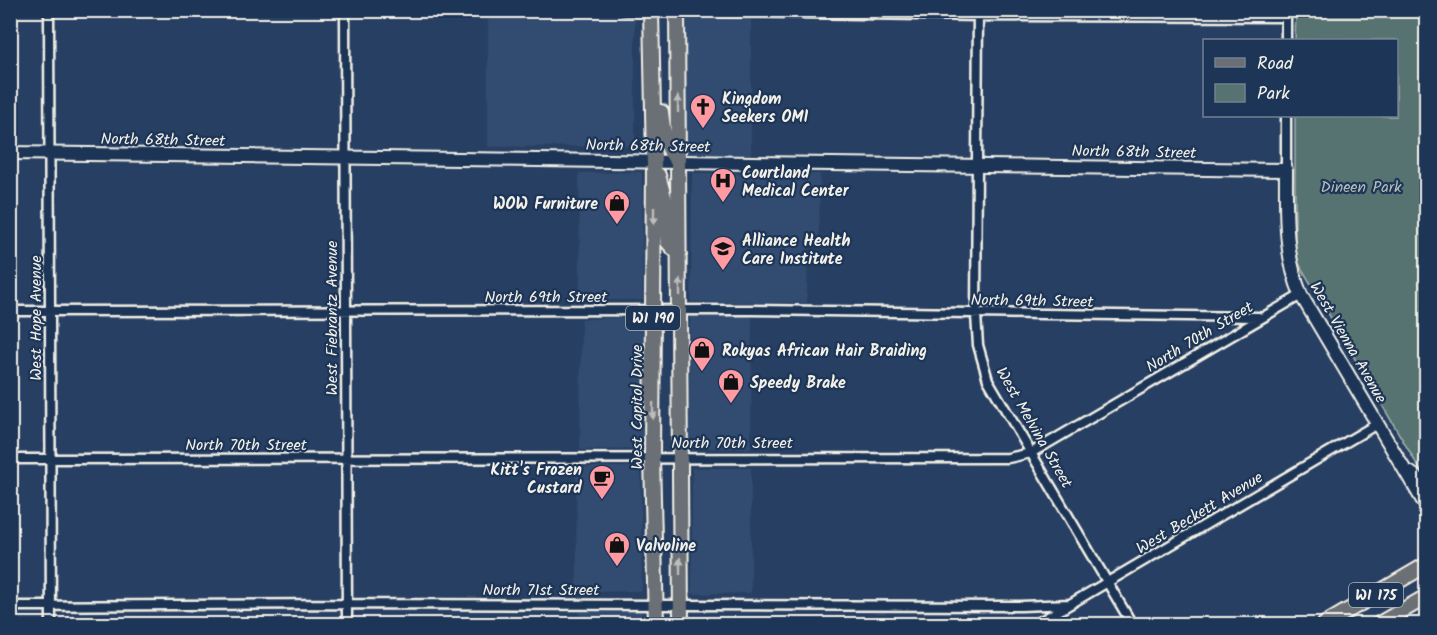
<svg xmlns="http://www.w3.org/2000/svg" width="1437" height="635" viewBox="0 0 1437 635" font-family="Kalam,sans-serif">
<style>
.built{fill:#334b6f}
.green{fill:#577371;stroke:#a6b2ac;stroke-width:1.5}
.lines{fill:none;stroke-linecap:round;stroke-linejoin:round}
.street-casing{stroke:#f4f1e8;stroke-width:13}
.secondary-casing{stroke:#f4f1e8;stroke-width:16}
.primary-casing{stroke:#f4f1e8;stroke-width:18}
.street{stroke:#1d3557;stroke-width:8}
.secondary{stroke:#1d3557;stroke-width:12}
.primary{stroke:#6b6f75;stroke-width:14}
.oneway{fill:#bdbdba}
.labels{text-anchor:middle;stroke-width:4.5;stroke-linejoin:round;paint-order:stroke}
.shield{fill:#1d3557;stroke:#b4b9bc;stroke-width:1.5}
.shield-label{font-size:15px;font-weight:bold;fill:#f4f1e8}
.poi-label{font-size:16px;font-weight:bold;fill:#f4f1e8;stroke:#1d3557;text-anchor:start}
.street-label{font-size:16px;fill:#f4f1e8;stroke:#1d3557}
.park-label{font-size:16px;fill:#b5bfb8;stroke:#1d3557}
</style>
<rect width="100%" height="100%" fill="#273f62"/>
<filter id="ink" filterUnits="userSpaceOnUse"><feTurbulence type="fractalNoise" baseFrequency=".0167" numOctaves="2"/><feDisplacementMap in="SourceGraphic" scale="12" xChannelSelector="R" yChannelSelector="G"/><feConvolveMatrix kernelMatrix="1 2 1 2 8 2 1 2 1" color-interpolation-filters="sRGB"/></filter>
<g filter="url(#ink)">
<path class="built" d="M 635,18 L 635,146 L 488,147 L 488,19 Z
M 684,18 L 751,18 L 751,158 L 683,158 Z
M 642,172 L 643,300 L 580,300 L 579,173 Z
M 692,173 L 820,174 L 819,236 L 808,236 L 807,303 L 691,302 Z
M 690,316 L 752,316 L 751,449 L 689,448 Z
M 643,317 L 643,449 L 580,450 L 581,319 Z
M 576,467 L 641,467 L 642,591 L 577,592 Z
M 692,468 L 751,468 L 751,593 L 692,594 Z
M 580,612 L 642,612 L 642,624 L 580,624 Z
M 690,616 L 748,616 L 748,624 L 691,624 Z"/>
<path class="green" d="M 1296,11 L 1426,11 L 1426,471 L 1422,473 L 1295,257 L 1295,116 L 1396,116 L 1396,40 L 1295,40 Z"/>
<g class="lines">
<defs>
<path id="street" d="M 49,10 L 51,624
M 345,10 L 347,624
M 624,10 L 979,16 L 1286,17
M 978,10 L 976,315 L 978,345 L 988,380 L 1132,624
M 1286,40 L 1286,10
M 1286,170 L 1286,116
M 10,311 L 752,310 L 1258,317
M 10,459 L 1008,458 L 1031,453 L 1301,295
M 10,606 L 347,604 L 1021,606 L 1070,604
M 1036,624 L 1377,424"/>
<path id="secondary" d="M 10,153 L 1286,170 C 1286,213 1284,254 1301,295 L 1426,506
M 1409,472 L 1426,484"/>
<path id="primary" d="M 651,10 L 654,163 L 652,457 L 656,624
M 677,10 L 681,624
M 661,112 C 663,131 665,148 678,162
M 658,175 L 664,197 L 668,242 L 679,254
M 1325,624 L 1426,565
M 1379,624 L 1426,597"/>
</defs>
<use href="#street" class="street-casing"/>
<use href="#secondary" class="secondary-casing"/>
<use href="#primary" class="primary-casing"/>
<use href="#street" class="street"/>
<use href="#secondary" class="secondary"/>
<use href="#primary" class="primary"/>
</g>
<defs><path id="oneway-solid" d="M-6-.8H1V-3.2L6.5 0L1 3.2V.8H-6Z" transform="scale(1.5)"/></defs>
<g class="oneway">
<use href="#oneway-solid" transform="translate(678 104) rotate(-90)"/>
<use href="#oneway-solid" transform="translate(654 216) rotate(90)"/>
<use href="#oneway-solid" transform="translate(680 287) rotate(-90)"/>
<use href="#oneway-solid" transform="translate(653 411) rotate(91)"/>
<use href="#oneway-solid" transform="translate(680 566) rotate(-90)"/>
</g>
</g>
<defs>
<symbol id="church-pin" viewBox="-11 -11 22 30"><path d="M0 17L-7.5 6A9.5 9.5 0 1 1 7.5 6Z" fill="#ff9aa2" stroke="#1d3557"/><path d="M-1.2-6h2.4v3.5h3.3v2.4h-3.3V6h-2.4V-.1h-3.3v-2.4h3.3Z" fill="#111"/></symbol>
<symbol id="hospital-pin" viewBox="-11 -11 22 30"><path d="M0 17L-7.5 6A9.5 9.5 0 1 1 7.5 6Z" fill="#ff9aa2" stroke="#1d3557"/><path d="M-5-5h3v3.5h4V-5h3V5h-3V1.5h-4V5h-3Z" fill="#111"/></symbol>
<symbol id="shop-pin" viewBox="-11 -11 22 30"><path d="M0 17L-7.5 6A9.5 9.5 0 1 1 7.5 6Z" fill="#ff9aa2" stroke="#1d3557"/><path d="M-5-2.5h2.3a2.7 3.5 0 0 1 5.4 0H5L5.5 6h-11ZM-1.5-2.5h3a1.5 2.3 0 0 0-3 0Z" fill="#111"/></symbol>
<symbol id="university-pin" viewBox="-11 -11 22 30"><path d="M0 17L-7.5 6A9.5 9.5 0 1 1 7.5 6Z" fill="#ff9aa2" stroke="#1d3557"/><path d="M0-5L7-2L0 1L-7-2ZM-4 1L0 2.5L4 1V4Q0 6-4 4Z" fill="#111"/></symbol>
<symbol id="cafe-pin" viewBox="-11 -11 22 30"><path d="M0 17L-7.5 6A9.5 9.5 0 1 1 7.5 6Z" fill="#ff9aa2" stroke="#1d3557"/><path d="M-5.5-4.5H6V0H3Q3 3.5 0 3.5H-2.5Q-5.5 3.5-5.5 0ZM3-3.2v2h1.7v-2ZM-6 4.5H4V6H-6Z" fill="#111"/></symbol>
</defs>
<g fill-rule="evenodd">
<use href="#church-pin" x="688" y="92" width="30" height="40"/>
<use href="#hospital-pin" x="708" y="166" width="30" height="40"/>
<use href="#shop-pin" x="602" y="188" width="30" height="40"/>
<use href="#university-pin" x="708" y="234" width="30" height="40"/>
<use href="#shop-pin" x="687" y="335" width="30" height="40"/>
<use href="#shop-pin" x="716" y="367" width="30" height="40"/>
<use href="#cafe-pin" x="587" y="463" width="30" height="40"/>
<use href="#shop-pin" x="602" y="530" width="30" height="40"/>
</g>
<g class="labels">
<g class="shield">
<rect x="626" y="306" width="54" height="24" rx="4.5"/>
<rect x="1349" y="583" width="54" height="24" rx="4.5"/>
</g>
<g class="shield-label">
<text x="653" y="323">WI 190</text>
<text x="1376" y="600">WI 175</text>
</g>
<g class="poi-label">
<text x="722" y="104">Kingdom<tspan x="722" dy="18">Seekers OMI</tspan></text>
<text x="742" y="178">Courtland<tspan x="742" dy="18">Medical Center</tspan></text>
<text x="598" y="209" text-anchor="end">WOW Furniture</text>
<text x="742" y="246">Alliance Health<tspan x="742" dy="18">Care Institute</tspan></text>
<text x="722" y="356">Rokyas African Hair Braiding</text>
<text x="750" y="388">Speedy Brake</text>
<text x="582" y="475" text-anchor="end">Kitt's Frozen<tspan x="582" dy="18">Custard</tspan></text>
<text x="636" y="551">Valvoline</text>
</g>
<g class="street-label">
<text transform="translate(163 139) rotate(1)" y="6">North 68th Street</text>
<text transform="translate(648 145) rotate(1)" y="6">North 68th Street</text>
<text transform="translate(1134 151) rotate(1)" y="6">North 68th Street</text>
<text x="546" y="302">North 69th Street</text>
<text transform="translate(1032 300) rotate(1)" y="6">North 69th Street</text>
<text transform="translate(35 318) rotate(-90)" y="6">West Hope Avenue</text>
<text transform="translate(331 318) rotate(-90)" y="6">West Fiebrantz Avenue</text>
<text transform="translate(1199 336) rotate(-31)" y="6">North 70th Street</text>
<text transform="translate(1349 342) rotate(60)" y="6">West Vienna Avenue</text>
<text transform="translate(636 407) rotate(-90)" y="6">West Capitol Drive</text>
<text transform="translate(1035 427) rotate(60)" y="6">West Melvina Street</text>
<text x="732" y="448">North 70th Street</text>
<text x="246" y="450">North 70th Street</text>
<text transform="translate(1199 512) rotate(-31)" y="6">West Beckett Avenue</text>
<text x="541" y="595">North 71st Street</text>
</g>
<g class="park-label">
<text x="1361" y="192">Dineen Park</text>
</g>
</g>
<rect width="1437" height="635" fill="none" stroke="#1d3557" stroke-width="36"/>
<rect x="18" y="18" width="1401" height="599" fill="none" stroke="#f4f1e8" stroke-width="2" filter="url(#ink)"/>
<rect x="1203" y="39" width="195" height="78" fill="#1d3557" stroke="#738091" stroke-width="1.5"/>
<rect x="1215" y="58" width="30" height="9" fill="#6b6f75" stroke="#738091" stroke-width="1.5"/>
<text x="1257" y="69" font-size="18" fill="#f4f1e8">Road</text>
<rect x="1215" y="84" width="30" height="18" fill="#577371" stroke="#738091" stroke-width="1.5"/>
<text x="1257" y="99" font-size="18" fill="#f4f1e8">Park</text>
</svg>
